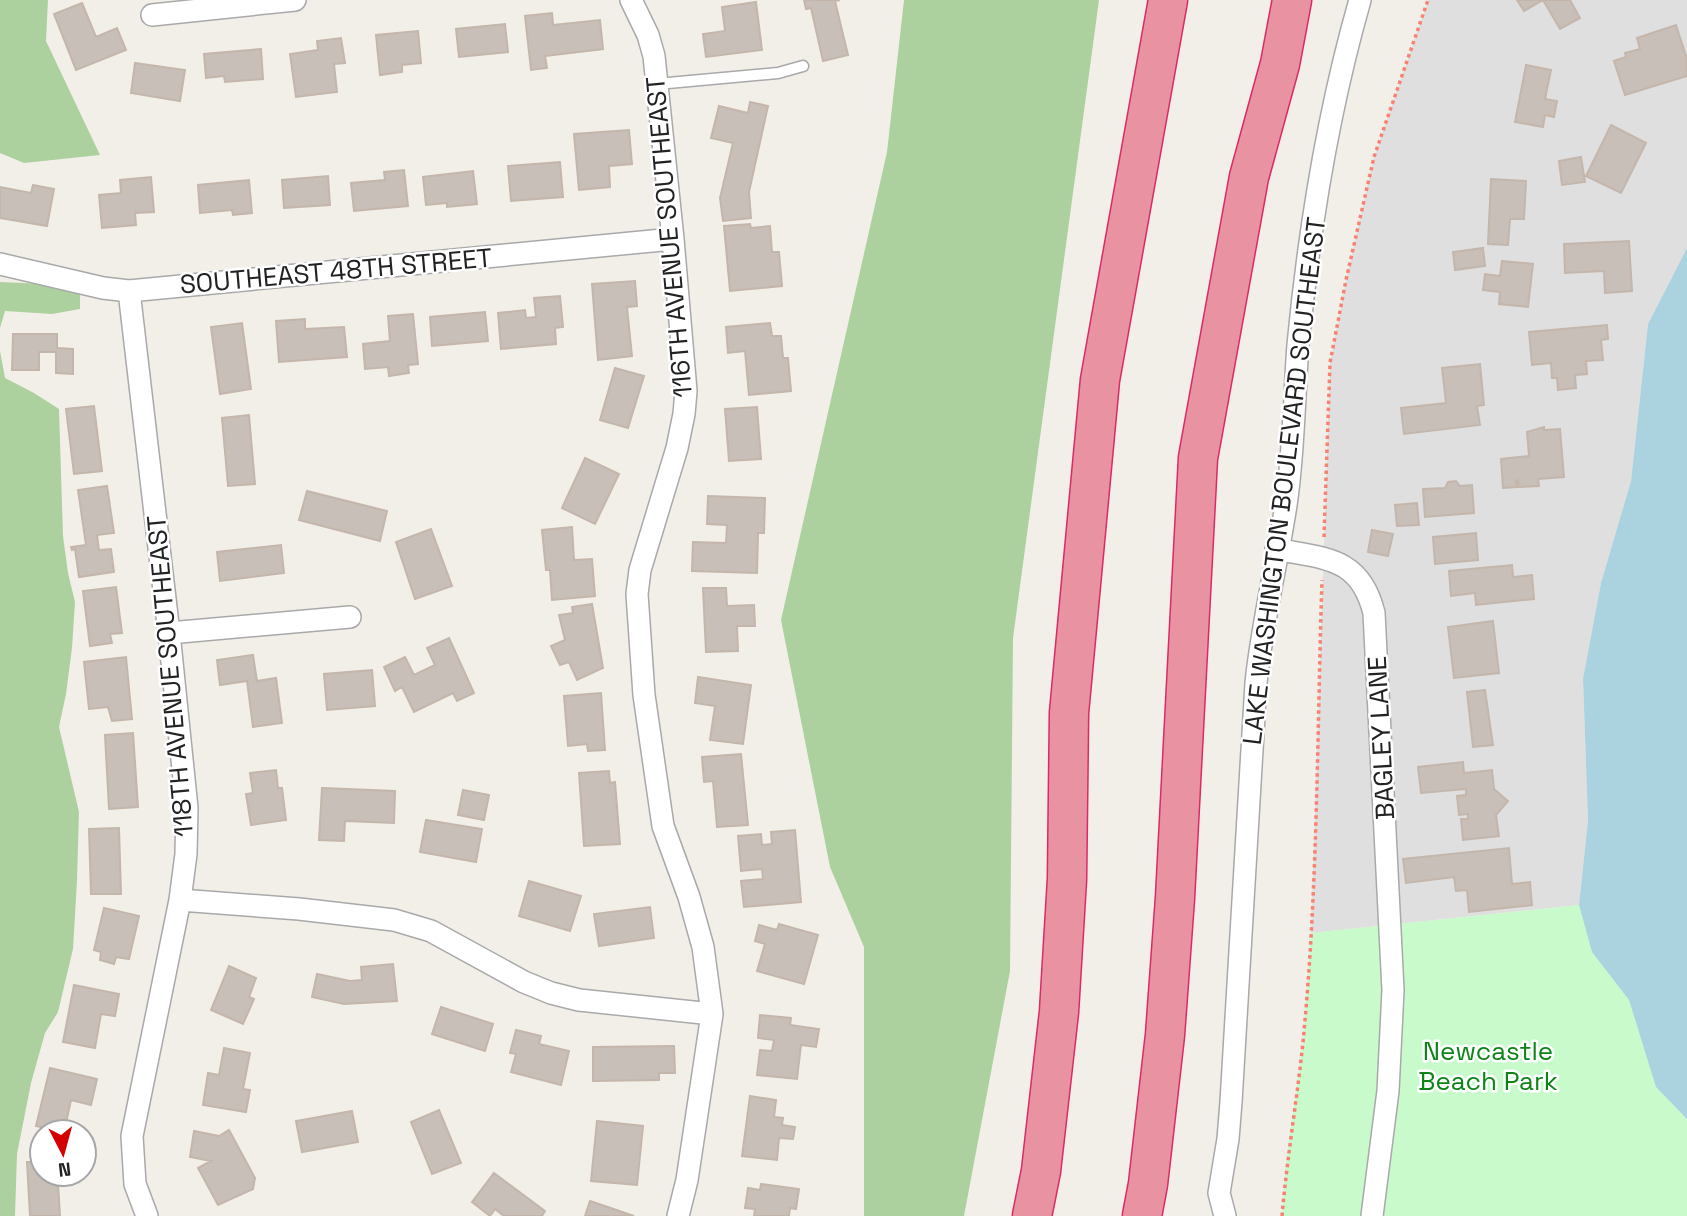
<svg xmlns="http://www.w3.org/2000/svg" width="1687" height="1216" viewBox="0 0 1687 1216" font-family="'Space Grotesk',sans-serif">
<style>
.residential{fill:#e0dfdf}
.forest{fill:#add19e}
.park{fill:#c8facc}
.water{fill:#aad3df}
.building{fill:#c7bfb8;stroke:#c4b6ab;stroke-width:2}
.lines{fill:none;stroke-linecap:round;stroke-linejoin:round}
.lane-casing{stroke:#a9a9a9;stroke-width:13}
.street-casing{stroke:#a9a9a9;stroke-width:24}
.highway-casing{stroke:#dc2a67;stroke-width:41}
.path{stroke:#fa8072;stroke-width:3.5;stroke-dasharray:3.5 3.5;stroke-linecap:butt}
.lane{stroke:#fff;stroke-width:10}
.street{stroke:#fff;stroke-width:21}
.highway{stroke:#e892a2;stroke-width:38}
.labels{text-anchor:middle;stroke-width:5;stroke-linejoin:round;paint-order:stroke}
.street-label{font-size:26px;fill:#222;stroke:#fff}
.park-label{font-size:26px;fill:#0c8416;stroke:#fff}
</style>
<rect width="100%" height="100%" fill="#f2efe9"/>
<path class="residential" d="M 1428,0 L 1687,0 L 1687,248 L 1648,324 L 1631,481 L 1601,583 L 1583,679 L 1588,820 L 1579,905 L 1311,933 L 1330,363 L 1346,280 L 1374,157 Z"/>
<path class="forest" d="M 0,0 L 48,0 L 46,41 L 100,155 L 24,163 L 0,153 Z
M 904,0 L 1099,0 L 1013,638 L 1010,971 L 964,1216 L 864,1216 L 864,947 L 830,867 L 781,620 L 887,152 Z
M 0,282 L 46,284 L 80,291 L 80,309 L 52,314 L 5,311 L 0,328 Z
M 0,351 L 5,378 L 34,393 L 59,409 L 63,536 L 68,573 L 75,602 L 72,648 L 66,694 L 59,727 L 79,812 L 77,881 L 73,949 L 58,1012 L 45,1033 L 31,1083 L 17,1154 L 15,1216 L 0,1216 Z"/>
<path class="park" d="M 1579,905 L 1592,952 L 1629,1000 L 1656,1087 L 1687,1119 L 1687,1216 L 1282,1216 L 1286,1163 L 1303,1043 L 1311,933 Z"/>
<path class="water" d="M 1687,248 L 1687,1119 L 1656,1087 L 1629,1000 L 1592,952 L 1579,905 L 1588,820 L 1583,679 L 1601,583 L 1631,481 L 1648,324 Z"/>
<path class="building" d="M 804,0 L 840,0 L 835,1 L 848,55 L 823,61 L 811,8 L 806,9 Z
M 1517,0 L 1570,0 L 1580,18 L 1560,29 L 1543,0 L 1524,11 Z
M 756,2 L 762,50 L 706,57 L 703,34 L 725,31 L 722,7 Z
M 82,3 L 96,37 L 117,28 L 126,50 L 76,70 L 54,14 Z
M 552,13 L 553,25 L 600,20 L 603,49 L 545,56 L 547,68 L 531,70 L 525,16 Z
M 505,24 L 508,52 L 459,57 L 456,29 Z
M 1676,25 L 1687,59 L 1687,76 L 1625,95 L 1614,61 L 1626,57 L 1625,53 L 1640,49 L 1637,38 Z
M 418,31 L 421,63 L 402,65 L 402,72 L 380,75 L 376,35 Z
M 341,38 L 345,63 L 334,64 L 337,92 L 296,97 L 290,54 L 318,50 L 317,41 Z
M 261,49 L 263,79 L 225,82 L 224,76 L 206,78 L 204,54 Z
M 135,63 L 185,70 L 180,101 L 131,93 Z
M 1526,65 L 1551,70 L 1545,99 L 1557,101 L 1554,117 L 1545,115 L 1543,127 L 1515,122 Z
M 750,102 L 768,106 L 749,192 L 751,218 L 723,221 L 720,198 L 733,143 L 711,138 L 719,106 L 748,113 Z
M 1611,125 L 1646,143 L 1621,193 L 1586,176 Z
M 629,130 L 632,164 L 609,166 L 610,187 L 579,190 L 574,134 Z
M 1581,157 L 1585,182 L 1562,185 L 1559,161 Z
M 560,162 L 563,197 L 511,201 L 508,166 Z
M 404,170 L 408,206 L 354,211 L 351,183 L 385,180 L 384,172 Z
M 473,171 L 477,204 L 447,207 L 447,203 L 426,205 L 423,177 Z
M 328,176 L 330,205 L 284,208 L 282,180 Z
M 151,177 L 154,212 L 135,213 L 136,225 L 102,228 L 99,195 L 121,193 L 120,180 Z
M 1491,179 L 1526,181 L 1524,219 L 1510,219 L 1508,245 L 1488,244 Z
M 249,180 L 252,213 L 233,215 L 232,210 L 200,213 L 198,185 Z
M 33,185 L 54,189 L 47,226 L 0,218 L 0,187 L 31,193 Z
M 750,224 L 751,228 L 770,226 L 772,252 L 779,252 L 782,286 L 730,291 L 724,226 Z
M 1629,241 L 1632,291 L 1605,293 L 1604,271 L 1565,273 L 1564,244 Z
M 1483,248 L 1485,266 L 1455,270 L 1453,252 Z
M 1502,261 L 1533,264 L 1528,307 L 1499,304 L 1500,292 L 1483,290 L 1485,274 L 1500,276 Z
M 635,281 L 637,306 L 627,307 L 632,356 L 598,360 L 592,284 Z
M 560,296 L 563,327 L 555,328 L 556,344 L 501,349 L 498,313 L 525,310 L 526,318 L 536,317 L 534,298 Z
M 485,312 L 488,341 L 432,346 L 430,317 Z
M 413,314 L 418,364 L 408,365 L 409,373 L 389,376 L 388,367 L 365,369 L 363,344 L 390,341 L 388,316 Z
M 305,319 L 305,329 L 344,327 L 347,357 L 279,362 L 276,321 Z
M 242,323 L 251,389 L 220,394 L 211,327 Z
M 770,323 L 772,336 L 781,336 L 783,358 L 788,358 L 791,391 L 749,395 L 745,351 L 728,353 L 726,327 Z
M 1607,325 L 1608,339 L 1601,340 L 1603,360 L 1586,361 L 1587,374 L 1575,375 L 1576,388 L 1558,390 L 1557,378 L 1552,378 L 1551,363 L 1532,365 L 1529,332 Z
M 13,334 L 57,334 L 57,348 L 73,349 L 73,374 L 56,373 L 56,352 L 39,352 L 39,370 L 12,370 Z
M 1480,364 L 1484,405 L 1477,406 L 1480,425 L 1404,434 L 1401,408 L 1446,403 L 1442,368 Z
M 615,368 L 644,376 L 628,428 L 600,420 Z
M 94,406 L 102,471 L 74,474 L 66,409 Z
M 757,407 L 761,459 L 729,461 L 725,409 Z
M 249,415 L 255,484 L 228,486 L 222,418 Z
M 1544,427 L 1544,430 L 1560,429 L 1564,477 L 1538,479 L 1539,486 L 1519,487 L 1518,480 L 1516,481 L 1517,487 L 1503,488 L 1501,459 L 1529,456 L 1527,432 Z
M 585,458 L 619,474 L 595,524 L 562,508 Z
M 1456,481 L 1460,486 L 1472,485 L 1474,513 L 1425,517 L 1423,489 L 1445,488 L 1448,482 Z
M 107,486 L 114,533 L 97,535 L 99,550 L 111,549 L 114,572 L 79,577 L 75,549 L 72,550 L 71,547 L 86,545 L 78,490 Z
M 307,491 L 387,511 L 380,541 L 299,520 Z
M 708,496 L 765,498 L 764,533 L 758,533 L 757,573 L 692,571 L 693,542 L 726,543 L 727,525 L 707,524 Z
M 1417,503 L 1419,525 L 1397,526 L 1395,505 Z
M 572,527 L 574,560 L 592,559 L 595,596 L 552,600 L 550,570 L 546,570 L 542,530 Z
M 431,529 L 452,586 L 415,599 L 396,542 Z
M 1372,530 L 1393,534 L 1388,556 L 1368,552 Z
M 1476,533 L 1478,560 L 1435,564 L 1433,537 Z
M 281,545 L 284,573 L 220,581 L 217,552 Z
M 1512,565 L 1513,577 L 1532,575 L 1534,599 L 1476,605 L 1475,593 L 1451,596 L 1449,571 Z
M 116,587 L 122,633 L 110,634 L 112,643 L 90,646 L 83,591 Z
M 703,588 L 726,588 L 727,606 L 754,605 L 755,626 L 737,626 L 738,651 L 706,652 Z
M 592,604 L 603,668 L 577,680 L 569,662 L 560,665 L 551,646 L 565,640 L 559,615 L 573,613 L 572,607 Z
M 1493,621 L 1499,673 L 1454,678 L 1448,627 Z
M 449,638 L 474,693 L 457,701 L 453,693 L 414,712 L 402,687 L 395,691 L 384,667 L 405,657 L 414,675 L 435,665 L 427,648 Z
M 253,655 L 257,681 L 276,678 L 282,723 L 253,727 L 247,681 L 220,685 L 217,660 Z
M 126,657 L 132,719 L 112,721 L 108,707 L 89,709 L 84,662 Z
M 372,670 L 375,706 L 327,710 L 324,674 Z
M 698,677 L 751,685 L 743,744 L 710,740 L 715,706 L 695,703 Z
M 1485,690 L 1493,745 L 1473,747 L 1467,692 Z
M 601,693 L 605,750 L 588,751 L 587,744 L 568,746 L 564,696 Z
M 133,733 L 138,807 L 109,809 L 105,735 Z
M 741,754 L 748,825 L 717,827 L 713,781 L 704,782 L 702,757 Z
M 1463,762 L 1464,773 L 1492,770 L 1494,789 L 1508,801 L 1496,815 L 1499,836 L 1463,840 L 1461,819 L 1468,819 L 1468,814 L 1459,815 L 1457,796 L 1466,795 L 1466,789 L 1421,793 L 1418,767 Z
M 276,770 L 278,788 L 282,788 L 286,820 L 251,825 L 246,794 L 253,793 L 250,773 Z
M 609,771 L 610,783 L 615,782 L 620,844 L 584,846 L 579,773 Z
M 322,788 L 395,791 L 394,823 L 345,821 L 344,841 L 319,840 Z
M 463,790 L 489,795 L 484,820 L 458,815 Z
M 426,820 L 482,829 L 476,862 L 420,852 Z
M 119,828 L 121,894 L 91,894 L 89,829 Z
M 795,830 L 801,902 L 744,907 L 741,881 L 763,879 L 762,869 L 741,871 L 738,836 L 761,834 L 762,845 L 772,844 L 771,832 Z
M 1509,848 L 1512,884 L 1530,882 L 1532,905 L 1469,912 L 1467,890 L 1456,891 L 1454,877 L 1406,883 L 1403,859 Z
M 529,881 L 581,896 L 570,931 L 519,916 Z
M 650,907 L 654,938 L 599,946 L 594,914 Z
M 104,908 L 139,916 L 129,959 L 116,957 L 114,964 L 100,960 L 101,952 L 94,950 Z
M 779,924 L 818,935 L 804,984 L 757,971 L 765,944 L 755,941 L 759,925 L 777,930 Z
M 393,964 L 397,1001 L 344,1004 L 312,997 L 317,974 L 350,981 L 362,980 L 361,967 Z
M 229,966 L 256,978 L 249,997 L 254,999 L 243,1024 L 211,1010 Z
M 74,985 L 119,994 L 115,1016 L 101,1014 L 95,1048 L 63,1042 Z
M 441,1007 L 493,1024 L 485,1051 L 432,1034 Z
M 760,1015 L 791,1018 L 790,1025 L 819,1029 L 816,1047 L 801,1045 L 797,1079 L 757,1075 L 760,1050 L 772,1051 L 774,1040 L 758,1038 Z
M 516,1030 L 541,1036 L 539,1044 L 569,1051 L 561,1085 L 511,1072 L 516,1054 L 510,1053 Z
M 674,1046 L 675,1073 L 659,1073 L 659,1080 L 593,1081 L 593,1047 Z
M 224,1048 L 250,1053 L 243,1089 L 250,1090 L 246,1112 L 203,1105 L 208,1073 L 219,1075 Z
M 50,1068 L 97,1079 L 91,1105 L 71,1100 L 64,1132 L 36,1126 Z
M 750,1096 L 776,1100 L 774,1117 L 783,1118 L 782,1125 L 795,1127 L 793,1139 L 779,1138 L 777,1160 L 742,1156 Z
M 439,1110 L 461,1163 L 432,1174 L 411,1122 Z
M 352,1111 L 358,1142 L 302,1152 L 296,1121 Z
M 597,1121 L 643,1126 L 637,1185 L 591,1181 Z
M 229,1130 L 255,1178 L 253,1189 L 218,1205 L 198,1168 L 211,1161 L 190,1157 L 194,1131 L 219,1136 Z
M 27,1162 L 42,1162 L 42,1174 L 78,1174 L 79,1181 L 58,1183 L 60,1216 L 30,1216 Z
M 494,1173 L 545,1211 L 542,1216 L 504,1216 L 495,1209 L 490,1216 L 472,1202 Z
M 761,1184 L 799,1189 L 796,1209 L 790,1208 L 789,1216 L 754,1216 L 755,1209 L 745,1208 L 748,1188 L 760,1190 Z
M 590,1201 L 634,1216 L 585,1216 Z"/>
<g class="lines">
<defs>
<path id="lane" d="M 657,84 L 778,73 L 803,66"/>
<path id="street" d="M 631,0 L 648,35 L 654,56 L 673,239 L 686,391 L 684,414 L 677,448 L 640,570 L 637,594 L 644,695 L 663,826 L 689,897 L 703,947 L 712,1014 L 687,1180 L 678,1216
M 152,15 L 295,0
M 0,264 L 103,288 L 129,291 L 673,239
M 129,291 L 169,633 L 187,808 L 186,854 L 180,900 L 132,1136 L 135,1184 L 147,1216
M 1276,549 C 1324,559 1360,556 1374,613 L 1393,990 L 1388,1091 L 1372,1216
M 169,633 L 350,617
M 180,900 L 299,909 L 394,920 L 431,931 L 524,982 L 551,993 L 579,1000 L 712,1014
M 1225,1216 L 1219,1193 L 1228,1139 L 1231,1102 L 1256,683 C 1262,623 1277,564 1286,505 C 1294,452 1294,398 1298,345 C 1309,229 1328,112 1360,0"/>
<path id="highway" d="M 1032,1216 L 1041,1171 L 1059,1012 L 1067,879 L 1069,713 L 1100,380 L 1168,0
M 1142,1216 L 1148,1184 L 1165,1035 L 1175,898 L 1198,458 L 1249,177 L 1280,64 L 1292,0"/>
</defs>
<use href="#lane" class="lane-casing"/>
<use href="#street" class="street-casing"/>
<use href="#highway" class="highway-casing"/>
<path class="path" d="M 1324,537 L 1330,363 L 1346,280 L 1374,157 L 1428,0
M 1282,1216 C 1287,1158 1297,1100 1303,1042 C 1318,889 1317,733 1322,580"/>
<use href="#lane" class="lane"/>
<use href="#street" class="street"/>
<use href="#highway" class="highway"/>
</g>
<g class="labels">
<g class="street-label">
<text transform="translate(669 237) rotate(-95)" y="9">116TH AVENUE SOUTHEAST</text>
<text transform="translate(336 271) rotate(-5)" y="9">SOUTHEAST 48TH STREET</text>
<text transform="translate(1284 481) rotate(-83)" y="9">LAKE WASHINGTON BOULEVARD SOUTHEAST</text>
<text transform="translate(170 676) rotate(-95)" y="9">118TH AVENUE SOUTHEAST</text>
<text transform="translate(1381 738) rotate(-93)" y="9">BAGLEY LANE</text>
</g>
<g class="park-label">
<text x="1488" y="1060">Newcastle<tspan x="1488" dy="30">Beach Park</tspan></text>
</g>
</g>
<g transform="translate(63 1153) rotate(174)"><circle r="33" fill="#ffffff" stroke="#a7a7a7" stroke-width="2"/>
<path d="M0-5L12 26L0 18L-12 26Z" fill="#d40000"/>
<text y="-10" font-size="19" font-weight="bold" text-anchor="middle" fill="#222222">N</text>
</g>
</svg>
